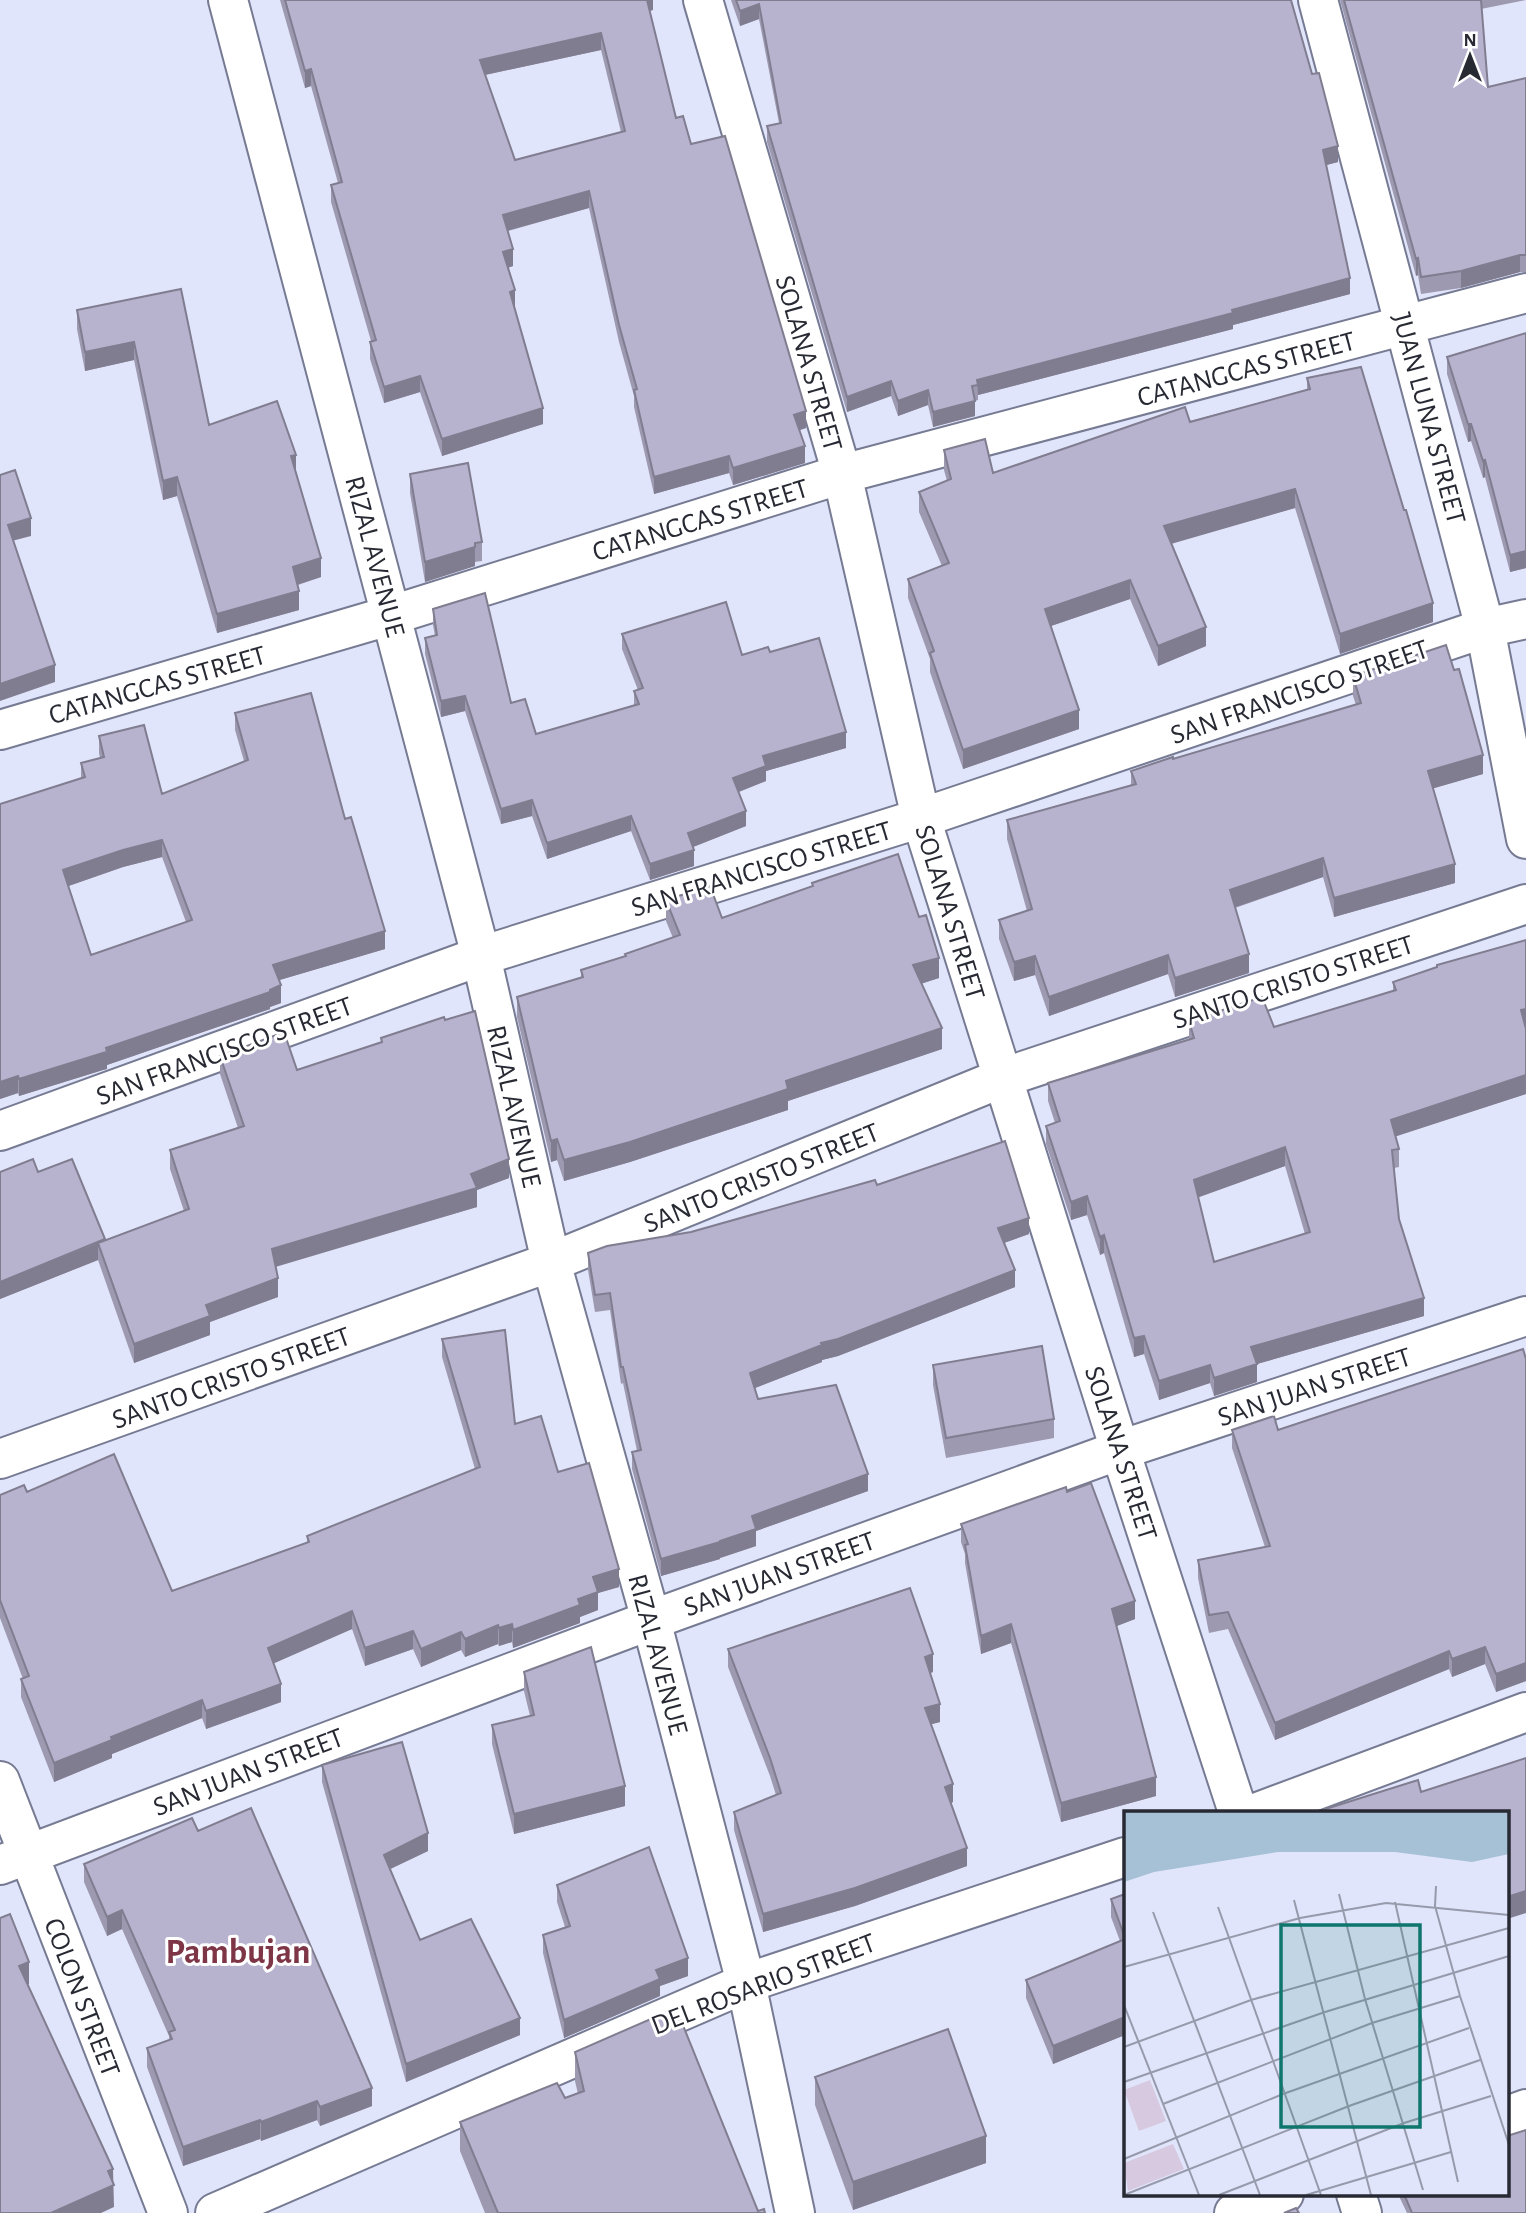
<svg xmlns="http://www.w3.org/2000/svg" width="1526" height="2213" viewBox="0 0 1526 2213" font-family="'Alegreya Sans',sans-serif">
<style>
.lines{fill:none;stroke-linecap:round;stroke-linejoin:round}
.minor-casing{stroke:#767b93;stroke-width:42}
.minor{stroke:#fff;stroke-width:38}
.wall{fill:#9d99b1;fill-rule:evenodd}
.shaded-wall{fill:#807d90}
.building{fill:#b7b2ce;stroke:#807d90;stroke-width:2;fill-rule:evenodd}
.labels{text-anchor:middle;stroke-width:6;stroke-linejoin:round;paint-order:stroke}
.street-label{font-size:28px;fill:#272933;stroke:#fff}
.district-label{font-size:35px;font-weight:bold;fill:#7e3646;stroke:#fff}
.inset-road{fill:none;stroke:#979aab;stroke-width:2}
.view{fill:#0f766e;fill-opacity:0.15;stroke:#0f766e;stroke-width:3.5}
.inset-edge{fill:none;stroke:#272933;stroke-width:3.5}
</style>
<rect width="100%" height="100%" fill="#e1e5fb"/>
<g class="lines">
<defs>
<path id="minor" d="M 228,0 L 481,956 L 551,1262 L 651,1620 L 746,1983 L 795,2213
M 703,0 L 842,474 L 921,818 L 1120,1450 L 1238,1812
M 1318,0 L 1485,628 L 1526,839
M 0,730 L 392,615 L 842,474 L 1526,293
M 0,1131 L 481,956 L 921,818 L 1485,628 L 1526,619
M 0,1459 L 551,1262 L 1002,1078 L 1526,904
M 0,1781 L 168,2213
M 1258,1812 L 1526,1712
M 0,1865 L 651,1620 L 1120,1450 L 1526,1316
M 1507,2116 L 1526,2109
M 1356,2194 L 1362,2213
M 215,2213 L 746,1983 L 1125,1857
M 1234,2213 L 1284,2194"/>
</defs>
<use href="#minor" class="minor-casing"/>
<use href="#minor" class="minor"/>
</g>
<path class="wall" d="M 280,0 L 653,0 L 653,10 L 649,11 L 676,118 L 691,144 L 806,428 L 799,430 L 805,463 L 733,485 L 729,473 L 654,494 L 634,407 L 634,396 L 619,342 L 589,208 L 508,231 L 513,266 L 508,268 L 515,307 L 514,307 L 543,424 L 442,456 L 420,392 L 384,403 L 370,359 L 370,342 L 371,341 L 331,202 L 331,185 L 338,183 L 311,86 L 305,88 ZM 601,50 L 621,132 L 515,160 L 485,75 Z
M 731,0 L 1291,0 L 1338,162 L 1326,165 L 1350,294 L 1233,325 L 1233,329 L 978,395 L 978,400 L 975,401 L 975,416 L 933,427 L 928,405 L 898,416 L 891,396 L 847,412 L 767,142 L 767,126 L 779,123 L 759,19 L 740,26 Z
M 1340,0 L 1526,0 L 1481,9 L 1488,87 L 1526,78 L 1526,272 L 1520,272 L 1461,288 L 1421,294 L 1418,275 L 1416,276 Z
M 181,289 L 209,425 L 296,472 L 321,577 L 298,585 L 299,610 L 217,633 L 177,496 L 163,500 L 134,360 L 85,371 L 77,329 L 77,310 Z
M 1526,333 L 1526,568 L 1510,572 L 1485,477 L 1483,478 L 1471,441 L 1468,442 L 1447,374 L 1447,357 Z
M 1307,378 L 1433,622 L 1340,654 L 1295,508 L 1171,543 L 1206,646 L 1158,666 L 1130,599 L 1051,626 L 1079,729 L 963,769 L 930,672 L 930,659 L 908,598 L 908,579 L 942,566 L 919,512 L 919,492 L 947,481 L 944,470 L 944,450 L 993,473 L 1307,390 Z
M 410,474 L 482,542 L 482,561 L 475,562 L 475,566 L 425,582 L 410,493 Z
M 433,609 L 536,734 L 634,705 L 634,691 L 638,690 L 622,649 L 622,634 L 742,655 L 770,652 L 846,748 L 766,771 L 766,781 L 739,792 L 746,826 L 693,847 L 694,866 L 650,880 L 631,831 L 547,859 L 532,816 L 501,824 L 465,711 L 441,717 L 425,654 L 425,638 L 435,636 L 433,625 Z
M 1353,676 L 1483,774 L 1433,788 L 1455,883 L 1334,917 L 1323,877 L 1235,908 L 1249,973 L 1175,997 L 1168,974 L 1049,1016 L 1035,975 L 1014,981 L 999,939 L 999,920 L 1027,911 L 1007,839 L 1007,820 L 1131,785 L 1131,771 L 1356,705 L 1353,696 Z
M 235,713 L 345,819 L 385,949 L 279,980 L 281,1003 L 270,1007 L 270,1009 L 107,1065 L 107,1069 L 103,1070 L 19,1096 L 18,1093 L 0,1099 L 81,778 L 81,763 L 100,758 L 99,753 L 99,736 L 162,794 L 244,761 L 235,730 ZM 162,857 L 186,922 L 91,955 L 68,886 L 123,867 Z
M 812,883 L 939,978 L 921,984 L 942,1049 L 788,1101 L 788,1110 L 630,1162 L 564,1181 L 557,1160 L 551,1162 L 517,1017 L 517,997 L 581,978 L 581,970 L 625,956 L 625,954 L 673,938 L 666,921 L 666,900 L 722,918 L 812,887 Z
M 1393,982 L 1525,1027 L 1526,1029 L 1526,1094 L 1395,1136 L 1399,1149 L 1399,1167 L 1394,1168 L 1399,1219 L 1424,1316 L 1257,1364 L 1257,1382 L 1214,1396 L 1210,1383 L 1159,1400 L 1144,1354 L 1134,1357 L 1104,1253 L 1100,1255 L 1087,1215 L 1071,1220 L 1046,1144 L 1046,1126 L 1055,1123 L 1048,1101 L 1048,1083 L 1189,1040 L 1189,1021 L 1274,1027 L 1393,991 ZM 1285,1166 L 1305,1234 L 1214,1262 L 1198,1197 Z
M 381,1038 L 509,1178 L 477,1190 L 477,1207 L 275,1266 L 278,1297 L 210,1322 L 210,1335 L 134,1363 L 98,1260 L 0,1299 L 38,1172 L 105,1240 L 184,1211 L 170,1169 L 170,1150 L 238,1128 L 220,1074 L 220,1056 L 297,1070 L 381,1042 Z
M 877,1185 L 1029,1234 L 1004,1243 L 1015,1287 L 838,1356 L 822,1360 L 822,1362 L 755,1388 L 758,1399 L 868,1491 L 756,1531 L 756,1546 L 720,1558 L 720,1559 L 661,1576 L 632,1469 L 632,1452 L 637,1451 L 623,1383 L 621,1384 L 610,1310 L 595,1312 L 588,1270 L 588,1253 L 691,1232 Z
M 442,1339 L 558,1472 L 619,1587 L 598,1593 L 598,1610 L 580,1617 L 580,1623 L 513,1648 L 512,1642 L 499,1646 L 498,1644 L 465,1657 L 461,1650 L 421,1667 L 413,1649 L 365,1666 L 352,1629 L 273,1663 L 281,1702 L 206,1729 L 202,1718 L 112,1754 L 112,1758 L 54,1782 L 21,1697 L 21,1679 L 23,1679 L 0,1618 L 0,1495 L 27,1492 L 172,1591 L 307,1543 L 307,1536 L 475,1469 L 442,1357 Z
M 1526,1359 L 1526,1681 L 1496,1692 L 1485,1664 L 1452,1677 L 1449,1669 L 1275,1740 L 1228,1629 L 1209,1633 L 1198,1578 L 1198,1560 L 1265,1547 L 1232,1448 L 1232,1430 L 1278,1430 Z
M 933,1365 L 1054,1419 L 1054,1438 L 946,1458 L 933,1385 Z
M 1067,1492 L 1135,1619 L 1116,1626 L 1156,1796 L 1061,1822 L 1011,1643 L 981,1654 L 965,1563 L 965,1554 L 961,1542 L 961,1524 Z
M 728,1649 L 933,1672 L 930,1673 L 940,1722 L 931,1724 L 953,1802 L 951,1803 L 967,1866 L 855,1906 L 763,1932 L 734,1830 L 734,1812 L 776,1795 L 770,1776 L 728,1667 Z
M 524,1672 L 625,1806 L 514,1834 L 492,1744 L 492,1725 L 530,1716 L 524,1691 Z
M 322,1765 L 428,1851 L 390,1869 L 420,1940 L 520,2035 L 406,2082 L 322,1782 Z
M 198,1831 L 372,2106 L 320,2126 L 317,2120 L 261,2141 L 260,2139 L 183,2166 L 147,2067 L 147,2048 L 169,2040 L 169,2036 L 122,1929 L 107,1936 L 84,1882 L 84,1864 Z
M 557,1885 L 688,1976 L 660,1986 L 660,1996 L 564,2038 L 543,1953 L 543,1935 L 565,1927 L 557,1902 Z
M 1125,1894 L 1125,2035 L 1053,2064 L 1026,1998 L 1026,1980 L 1120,1941 L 1111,1917 L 1111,1899 Z
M 575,2052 L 758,2211 L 765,2213 L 485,2213 L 460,2151 L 460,2122 L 565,2098 L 578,2094 L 575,2081 Z
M 815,2077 L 986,2163 L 853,2210 L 815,2105 Z
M 1398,2194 L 1507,2194 L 1526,2213 L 1407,2213 Z"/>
<path class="shaded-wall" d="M 646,0 L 653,0 L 653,10 L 646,12 Z
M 759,4 L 759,19 L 740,26 L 740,11 Z
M 601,33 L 601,50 L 480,76 L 480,60 Z
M 311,69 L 311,86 L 305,88 L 305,71 Z
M 1338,146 L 1338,162 L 1323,166 L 1323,150 Z
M 589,191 L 589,208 L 503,232 L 503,215 Z
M 513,249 L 513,266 L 503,269 L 503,252 Z
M 1520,255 L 1520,272 L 1461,288 L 1461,271 Z
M 1418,258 L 1418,275 L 1416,276 L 1416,259 Z
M 1350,278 L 1350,294 L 1233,325 L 1233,329 L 978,395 L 977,380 Z
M 515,290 L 515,307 L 510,309 L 510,292 Z
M 134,342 L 134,360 L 85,371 L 85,352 Z
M 420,376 L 420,392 L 384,403 L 384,387 Z
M 891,381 L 891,396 L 847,412 L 847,397 Z
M 928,390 L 928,405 L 898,416 L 898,401 Z
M 975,401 L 975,416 L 933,427 L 933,412 Z
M 543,408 L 543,424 L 442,456 L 442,439 Z
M 806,411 L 806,428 L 794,432 L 794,415 Z
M 1468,424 L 1471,424 L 1471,441 L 1468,442 Z
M 805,446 L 805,463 L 733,485 L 733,468 Z
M 296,455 L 296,473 L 291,456 Z
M 729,456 L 729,473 L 654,494 L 654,477 Z
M 1485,460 L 1485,477 L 1483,478 L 1483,461 Z
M 177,477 L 177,496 L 163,500 L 163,481 Z
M 1295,489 L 1295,508 L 1164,546 L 1164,526 Z
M 31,518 L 31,536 L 8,542 L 8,525 Z
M 475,547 L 475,566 L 425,582 L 425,562 Z
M 1526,551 L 1526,568 L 1510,572 L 1510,555 Z
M 321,558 L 321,577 L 293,586 L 293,567 Z
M 1130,580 L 1130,599 L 1045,628 L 1045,609 Z
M 299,591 L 299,610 L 217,633 L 217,614 Z
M 1433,603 L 1433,622 L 1340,654 L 1340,634 Z
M 1206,627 L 1206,646 L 1158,666 L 1158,646 Z
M 55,665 L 55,682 L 0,701 L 0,684 Z
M 465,696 L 465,711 L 441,717 L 441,701 Z
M 1079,710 L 1079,729 L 963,769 L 963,750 Z
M 846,732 L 846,748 L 766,771 L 766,781 L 733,794 L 733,778 L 763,756 Z
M 1483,755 L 1483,774 L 1428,790 L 1428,771 Z
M 532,800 L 532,816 L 501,824 L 501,809 Z
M 746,811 L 746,826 L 688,849 L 688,833 Z
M 631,816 L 631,831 L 547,859 L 547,843 Z
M 162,840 L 162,857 L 123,867 L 63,888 L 63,870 L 123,850 Z
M 694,850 L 694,866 L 650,880 L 650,864 Z
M 1323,858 L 1323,877 L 1230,909 L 1230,890 Z
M 1455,864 L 1455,883 L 1334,917 L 1334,898 Z
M 385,931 L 385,949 L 273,982 L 273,965 Z
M 1249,954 L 1249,973 L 1175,997 L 1175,978 Z
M 1168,955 L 1168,974 L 1049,1016 L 1049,997 Z
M 1035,956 L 1035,975 L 1014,981 L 1014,962 Z
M 939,958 L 939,978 L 913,986 L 913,965 Z
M 281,985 L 281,1003 L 270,1007 L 270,1009 L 107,1065 L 107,1069 L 103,1070 L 19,1096 L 19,1079 Z
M 1526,1009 L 1526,1027 L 1521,1028 L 1521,1010 Z
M 942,1028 L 942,1049 L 788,1101 L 788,1110 L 630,1162 L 564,1181 L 564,1160 L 786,1081 Z
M 1526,1075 L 1526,1094 L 1391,1138 L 1391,1120 Z
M 18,1076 L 18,1093 L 0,1099 L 0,1082 Z
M 557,1139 L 557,1160 L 551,1162 L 551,1141 Z
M 1285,1147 L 1285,1166 L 1194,1199 L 1194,1180 Z
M 509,1159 L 509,1178 L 477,1190 L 477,1207 L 272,1268 L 272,1249 Z
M 1087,1196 L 1087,1215 L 1071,1220 L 1071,1202 Z
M 1029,1218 L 1029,1234 L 998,1245 L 998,1228 Z
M 1104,1235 L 1104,1253 L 1100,1255 L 1100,1237 Z
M 98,1243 L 98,1260 L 0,1299 L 0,1282 Z
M 1015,1270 L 1015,1287 L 838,1356 L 822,1360 L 822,1362 L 750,1390 L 750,1373 L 821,1343 Z
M 278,1278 L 278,1297 L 210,1322 L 210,1335 L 134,1363 L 134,1344 L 206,1305 Z
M 1424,1298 L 1424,1316 L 1257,1364 L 1257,1382 L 1214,1396 L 1214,1378 L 1251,1347 Z
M 1144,1336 L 1144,1354 L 1134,1357 L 1134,1338 Z
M 1210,1365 L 1210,1383 L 1159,1400 L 1159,1381 Z
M 868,1474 L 868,1491 L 756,1531 L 756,1546 L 720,1558 L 720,1559 L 661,1576 L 661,1559 L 720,1541 L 752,1516 Z
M 619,1569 L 619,1587 L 598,1593 L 598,1610 L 580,1617 L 580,1623 L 513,1648 L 513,1630 L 578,1599 L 593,1577 Z
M 1135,1601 L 1135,1619 L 1112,1628 L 1112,1609 Z
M 352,1611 L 352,1629 L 268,1666 L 268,1648 Z
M 512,1624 L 512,1642 L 499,1646 L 499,1628 Z
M 1011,1624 L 1011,1643 L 981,1654 L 981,1636 Z
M 498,1625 L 498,1644 L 465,1657 L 465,1639 Z
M 413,1631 L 413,1649 L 365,1666 L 365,1648 Z
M 461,1632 L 461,1650 L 421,1667 L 421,1649 Z
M 1485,1647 L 1485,1664 L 1452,1677 L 1452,1659 Z
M 1449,1651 L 1449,1669 L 1275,1740 L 1275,1723 Z
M 933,1654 L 933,1672 L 925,1675 L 925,1657 Z
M 1526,1663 L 1526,1681 L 1496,1692 L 1496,1674 Z
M 281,1684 L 281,1702 L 206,1729 L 206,1711 Z
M 202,1700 L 202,1718 L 112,1754 L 112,1758 L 54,1782 L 54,1763 L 111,1737 Z
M 940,1704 L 940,1722 L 925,1726 L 925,1708 Z
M 1156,1777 L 1156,1796 L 1061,1822 L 1061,1803 Z
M 953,1784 L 953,1802 L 945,1805 L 945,1787 Z
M 625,1786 L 625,1806 L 514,1834 L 514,1814 Z
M 428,1833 L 428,1851 L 384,1872 L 384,1855 Z
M 967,1848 L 967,1866 L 855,1906 L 763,1932 L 763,1914 Z
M 1526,1891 L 1526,1913 L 1507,1919 L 1507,1897 Z
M 122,1910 L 122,1929 L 107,1936 L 107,1917 Z
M 688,1958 L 688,1976 L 660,1986 L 660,1996 L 564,2038 L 564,2020 L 656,1970 Z
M 29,1962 L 29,1984 L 19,1988 L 19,1966 Z
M 1125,2017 L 1125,2035 L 1053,2064 L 1053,2046 Z
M 520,2018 L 520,2035 L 406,2082 L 406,2064 Z
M 372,2088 L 372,2106 L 320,2126 L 320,2107 Z
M 317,2101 L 317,2120 L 261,2141 L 261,2122 Z
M 260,2120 L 260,2139 L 183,2166 L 183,2147 Z
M 986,2136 L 986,2163 L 853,2210 L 853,2182 Z
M 113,2169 L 114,2207 L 101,2213 L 51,2213 L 108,2171 Z"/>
<path class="building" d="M 285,0 L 647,0 L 676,118 L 683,116 L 691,144 L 725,136 L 806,411 L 794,415 L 805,446 L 733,468 L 729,456 L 654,477 L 634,390 L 637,389 L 619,325 L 589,191 L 503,215 L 513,249 L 503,252 L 515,290 L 510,292 L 543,408 L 442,439 L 420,376 L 384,387 L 370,342 L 376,340 L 331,185 L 342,182 L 311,69 L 305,71 ZM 601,33 L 625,131 L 515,160 L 480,60 Z
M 736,0 L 1291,0 L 1312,74 L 1319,73 L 1338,146 L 1323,150 L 1350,278 L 1232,310 L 1233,313 L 977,380 L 978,385 L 972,386 L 975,401 L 933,412 L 928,390 L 898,401 L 891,381 L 847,397 L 767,126 L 781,123 L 759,4 L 740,11 Z
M 1344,0 L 1481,0 L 1488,87 L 1526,78 L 1526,255 L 1520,255 L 1461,271 L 1421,277 L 1418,258 L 1416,259 Z
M 181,289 L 209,425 L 277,401 L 296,455 L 291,456 L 321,558 L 293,567 L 299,591 L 217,614 L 177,477 L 163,481 L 134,342 L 85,352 L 77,310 Z
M 1526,333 L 1526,551 L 1510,555 L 1485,460 L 1483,461 L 1471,424 L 1468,424 L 1447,357 Z
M 1361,367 L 1404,510 L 1406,510 L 1433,603 L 1340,634 L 1295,489 L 1164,526 L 1206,627 L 1158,646 L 1130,580 L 1045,609 L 1079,710 L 963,750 L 930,653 L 934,651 L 908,579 L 949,563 L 919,492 L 951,479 L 944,450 L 985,439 L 993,473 L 1185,407 L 1190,422 L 1310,389 L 1307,378 Z
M 468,463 L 482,542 L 475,543 L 475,547 L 425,562 L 410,474 Z
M 15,470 L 31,518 L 8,525 L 55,665 L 0,684 L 0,475 Z
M 485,593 L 511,703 L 525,699 L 536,734 L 639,704 L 634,691 L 643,688 L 622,634 L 726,602 L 742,655 L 768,647 L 770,652 L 819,638 L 846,732 L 763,756 L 766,766 L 733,778 L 746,811 L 688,833 L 694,850 L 650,864 L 631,816 L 547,843 L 532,800 L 501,809 L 465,696 L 441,701 L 425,638 L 437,635 L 433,609 Z
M 1446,645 L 1454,670 L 1459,669 L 1483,755 L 1428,771 L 1455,864 L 1334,898 L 1323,858 L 1230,890 L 1249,954 L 1175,978 L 1168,955 L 1049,997 L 1035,956 L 1014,962 L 999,920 L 1032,909 L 1007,820 L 1136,784 L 1131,771 L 1173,757 L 1173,759 L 1361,703 L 1353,676 Z
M 311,693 L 345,819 L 351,817 L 385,931 L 273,965 L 281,985 L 270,990 L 270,992 L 106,1048 L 107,1052 L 103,1053 L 19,1079 L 18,1076 L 0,1082 L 0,804 L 85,777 L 81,763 L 104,757 L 99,736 L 144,725 L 162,794 L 248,760 L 235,713 ZM 162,840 L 192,920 L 91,955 L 63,870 L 123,850 Z
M 898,854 L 919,917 L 926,915 L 939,958 L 913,965 L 942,1028 L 786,1081 L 788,1089 L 630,1142 L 564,1160 L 557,1139 L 551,1141 L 517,997 L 583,977 L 581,970 L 626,956 L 625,954 L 680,935 L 666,900 L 710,886 L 722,918 L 813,886 L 812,883 Z
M 1526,940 L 1526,1009 L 1521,1010 L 1526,1029 L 1526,1075 L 1391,1120 L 1399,1149 L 1392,1150 L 1399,1219 L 1424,1298 L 1251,1347 L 1257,1364 L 1214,1378 L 1210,1365 L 1159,1381 L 1144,1336 L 1134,1338 L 1104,1235 L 1100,1237 L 1087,1196 L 1071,1202 L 1046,1126 L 1060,1121 L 1048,1083 L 1194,1038 L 1189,1021 L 1262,997 L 1274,1027 L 1396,990 L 1393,982 L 1437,967 L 1437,965 ZM 1285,1147 L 1310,1232 L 1214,1262 L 1194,1180 Z
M 475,1011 L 509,1159 L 471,1174 L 477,1188 L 272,1249 L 278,1278 L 206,1305 L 210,1316 L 134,1344 L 98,1243 L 189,1209 L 170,1150 L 244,1126 L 220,1056 L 284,1032 L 297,1070 L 382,1042 L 381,1038 L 444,1017 L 445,1020 Z
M 1005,1141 L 1029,1218 L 998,1228 L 1015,1270 L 838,1339 L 821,1343 L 822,1345 L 750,1373 L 758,1399 L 836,1385 L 868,1474 L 752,1516 L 756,1529 L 720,1541 L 720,1542 L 661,1559 L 632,1452 L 641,1450 L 623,1367 L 621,1367 L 610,1293 L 595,1295 L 588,1253 L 607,1246 L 691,1232 L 875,1180 L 877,1185 Z
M 33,1159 L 38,1172 L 72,1159 L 105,1239 L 0,1282 L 0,1172 Z
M 505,1330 L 515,1424 L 541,1416 L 558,1472 L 589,1463 L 619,1569 L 593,1577 L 598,1592 L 578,1599 L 580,1605 L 513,1630 L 512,1624 L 499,1628 L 498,1625 L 465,1639 L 461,1632 L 421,1649 L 413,1631 L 365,1648 L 352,1611 L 268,1648 L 281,1684 L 206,1711 L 202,1700 L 111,1737 L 112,1740 L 54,1763 L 21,1679 L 29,1676 L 0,1600 L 0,1495 L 24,1485 L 27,1492 L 114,1454 L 172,1591 L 309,1542 L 307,1536 L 480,1467 L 442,1339 Z
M 1042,1346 L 1054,1419 L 946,1438 L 933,1365 Z
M 1523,1349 L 1526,1359 L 1526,1663 L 1496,1674 L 1485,1647 L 1452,1659 L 1449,1651 L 1275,1723 L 1228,1612 L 1209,1615 L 1198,1560 L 1270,1546 L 1232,1430 L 1274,1416 L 1278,1430 Z
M 1091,1483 L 1135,1601 L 1112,1609 L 1156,1777 L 1061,1803 L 1011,1624 L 981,1636 L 965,1545 L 968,1544 L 961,1524 L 1066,1487 L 1067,1492 Z
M 910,1588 L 933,1654 L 925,1657 L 940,1704 L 925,1708 L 953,1784 L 945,1787 L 967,1848 L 855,1888 L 763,1914 L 734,1812 L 781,1793 L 770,1758 L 728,1649 Z
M 591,1647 L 625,1786 L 514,1814 L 492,1725 L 534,1715 L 524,1672 Z
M 402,1742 L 428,1833 L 384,1855 L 420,1940 L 471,1919 L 520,2018 L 406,2064 L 322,1765 Z
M 1526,1758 L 1526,1891 L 1507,1897 L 1507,1812 L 1316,1812 L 1418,1780 L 1421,1792 Z
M 251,1808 L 372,2088 L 320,2107 L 317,2101 L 261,2122 L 260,2120 L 183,2147 L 147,2048 L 172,2039 L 169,2032 L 175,2030 L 122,1910 L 107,1917 L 84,1864 L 192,1818 L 198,1831 Z
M 649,1847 L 688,1958 L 656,1970 L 660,1979 L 564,2020 L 543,1935 L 570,1926 L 557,1885 Z
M 1125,1894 L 1125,1938 L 1111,1899 Z
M 10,1914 L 29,1962 L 19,1966 L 113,2169 L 108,2171 L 114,2185 L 51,2213 L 0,2213 L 0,1918 Z
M 1125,1939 L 1125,2017 L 1053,2046 L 1026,1980 Z
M 676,2008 L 758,2211 L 764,2209 L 765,2213 L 498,2213 L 460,2122 L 557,2083 L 565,2098 L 584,2091 L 575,2052 Z
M 948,2029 L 986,2136 L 853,2182 L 815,2077 Z
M 1526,2130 L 1526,2213 L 1412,2213 L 1404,2194 L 1507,2194 L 1507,2136 Z
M 1296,2208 L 1299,2213 L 1284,2213 Z"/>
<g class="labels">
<g class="street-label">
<text transform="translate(810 363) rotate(74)" y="10">SOLANA STREET</text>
<text transform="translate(1246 368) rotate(-15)" y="10">CATANGCAS STREET</text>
<text transform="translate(1430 418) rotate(75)" y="10">JUAN LUNA STREET</text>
<text transform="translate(700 519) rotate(-17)" y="10">CATANGCAS STREET</text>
<text transform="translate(376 556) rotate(75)" y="10">RIZAL AVENUE</text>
<text transform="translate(157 684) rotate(-16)" y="10">CATANGCAS STREET</text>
<text transform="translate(1299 691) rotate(-19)" y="10">SAN FRANCISCO STREET</text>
<text transform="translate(761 868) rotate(-17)" y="10">SAN FRANCISCO STREET</text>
<text transform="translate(951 912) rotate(73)" y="10">SOLANA STREET</text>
<text transform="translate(1293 981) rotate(-18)" y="10">SANTO CRISTO STREET</text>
<text transform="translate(224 1050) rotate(-20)" y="10">SAN FRANCISCO STREET</text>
<text transform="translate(515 1106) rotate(77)" y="10">RIZAL AVENUE</text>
<text transform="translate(761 1177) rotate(-22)" y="10">SANTO CRISTO STREET</text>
<text transform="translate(231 1377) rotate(-20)" y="10">SANTO CRISTO STREET</text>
<text transform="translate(1314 1386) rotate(-18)" y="10">SAN JUAN STREET</text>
<text transform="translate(1122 1453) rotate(72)" y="10">SOLANA STREET</text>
<text transform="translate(779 1573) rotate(-20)" y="10">SAN JUAN STREET</text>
<text transform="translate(659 1654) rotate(75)" y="10">RIZAL AVENUE</text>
<text transform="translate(248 1771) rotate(-21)" y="10">SAN JUAN STREET</text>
<text transform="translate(763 1983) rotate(-21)" y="10">DEL ROSARIO STREET</text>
<text transform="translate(83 1997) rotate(69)" y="10">COLON STREET</text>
</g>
<g class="district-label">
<text x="238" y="1963">Pambujan</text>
</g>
</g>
<g transform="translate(1124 1811)">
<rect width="385" height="385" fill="#e1e5fb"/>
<path d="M 26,269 L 42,310 L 15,320 L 0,279 ZM 49,333 L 60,358 L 4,380 L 0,352 Z" fill="#d7c9e0"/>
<path d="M 0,1 L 385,1 L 385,43 L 348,51 L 271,41 L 154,41 L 30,61 L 0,71 Z" fill="#a6c1d5"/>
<path class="inset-road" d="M 312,75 L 311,95 L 336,185 L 385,334M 215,83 L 241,188 L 299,379M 170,89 L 247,384M 271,91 L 334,371M 94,96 L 197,384M 29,101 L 136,384M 0,156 L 176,107 L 262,92 L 385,104M 0,194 L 75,384M 0,236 L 127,189 L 385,117M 0,271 L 201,201 L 385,145M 39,293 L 248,212 L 336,185M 0,348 L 159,283 L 345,217M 0,384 L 225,295 L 356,249M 95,384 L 280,312 L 367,285M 182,384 L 327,341"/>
<path class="view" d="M 157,114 L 296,114 L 296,316 L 157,316 Z"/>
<rect width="385" height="385" class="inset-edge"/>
</g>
<g transform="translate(1470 56)" stroke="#ffffff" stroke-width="5" paint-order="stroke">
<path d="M0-5L12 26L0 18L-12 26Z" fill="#272933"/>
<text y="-10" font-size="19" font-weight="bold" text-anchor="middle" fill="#272933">N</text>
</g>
</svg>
